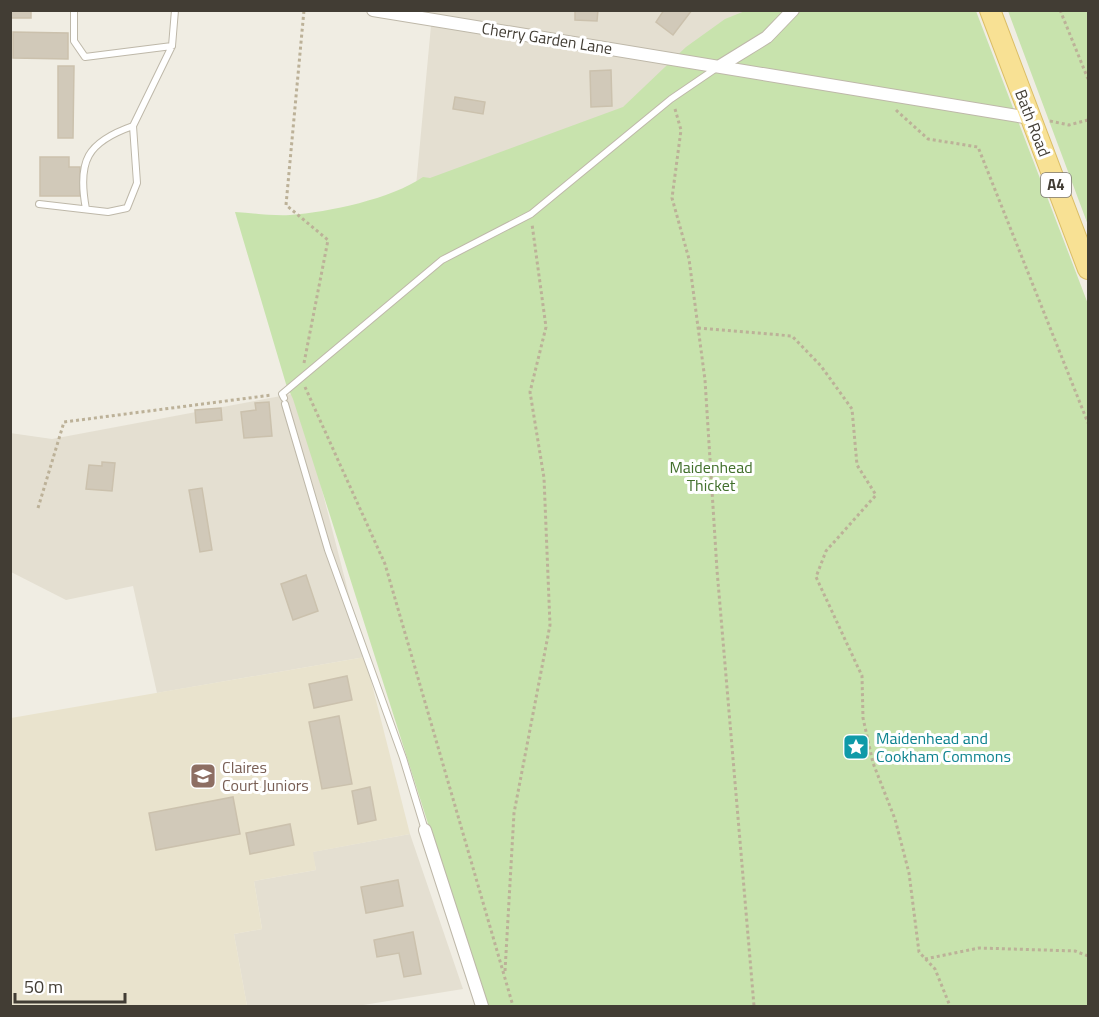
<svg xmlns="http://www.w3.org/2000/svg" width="1099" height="1017" viewBox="0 0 1099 1017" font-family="'Titillium Web',sans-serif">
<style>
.residential{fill:#e4dfd1}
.education{fill:#e9e3cd}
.green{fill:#c8e3ad}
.building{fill:#d1c9b9;stroke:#cbc1ad;stroke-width:1.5}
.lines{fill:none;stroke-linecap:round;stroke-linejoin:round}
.lane-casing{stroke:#beb8a9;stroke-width:8}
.street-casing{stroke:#beb8a9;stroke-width:14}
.primary-casing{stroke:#dbbe66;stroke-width:22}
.path{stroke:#bcb198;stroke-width:3;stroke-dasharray:3 3;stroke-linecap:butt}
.lane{stroke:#fff;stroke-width:6}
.street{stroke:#fff;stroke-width:12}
.primary{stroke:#f8e194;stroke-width:20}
.labels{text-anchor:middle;stroke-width:6;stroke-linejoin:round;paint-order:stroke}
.shield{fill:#fff;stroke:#7b7771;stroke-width:1.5}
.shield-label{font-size:15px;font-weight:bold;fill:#423d34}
.street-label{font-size:16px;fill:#423d34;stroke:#fff}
.park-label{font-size:16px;fill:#416f2b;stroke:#fff}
.culture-label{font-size:16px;fill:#0d838f;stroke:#fff;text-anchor:start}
.education-label{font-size:16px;fill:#785e54;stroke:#fff;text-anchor:start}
</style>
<rect width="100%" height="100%" fill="#f0ede3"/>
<path class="residential" d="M 409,11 L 747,11 L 623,114 L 416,186 L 432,15 Z
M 297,393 L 365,657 L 157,693 L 133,586 L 66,600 L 11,572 L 10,433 L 52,439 Z
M 410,834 L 463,989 L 357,1006 L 247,1006 L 234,934 L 262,929 L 254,881 L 316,870 L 312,852 Z"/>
<path class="education" d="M 365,657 L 410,834 L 313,852 L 316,870 L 254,881 L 262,929 L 234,934 L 247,1006 L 11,1006 L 11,718 Z"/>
<path class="green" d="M 745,11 L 976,11 L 1088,304 L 1088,1006 L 486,1006 L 293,399 L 286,384 L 235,212 C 253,213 272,216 290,215 C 329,212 391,199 423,177 L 430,178 L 623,107 L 686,47 L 725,19 Z
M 1008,11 L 1088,11 L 1088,225 Z"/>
<path class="building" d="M 10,10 L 31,10 L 31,18 L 10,18 Z
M 575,10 L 598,10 L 597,21 L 575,20 Z
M 664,10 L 692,10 L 673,35 L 656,22 Z
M 13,32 L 68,33 L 68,59 L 13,58 Z
M 58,66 L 74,66 L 73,138 L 58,138 Z
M 611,70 L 612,106 L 591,107 L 590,71 Z
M 455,97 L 485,102 L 483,114 L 453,109 Z
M 40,157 L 69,157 L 69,167 L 80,167 L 80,196 L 40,196 Z
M 269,402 L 272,436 L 244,438 L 241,412 L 256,410 L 255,403 Z
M 221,408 L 222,420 L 196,423 L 195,410 Z
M 102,462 L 115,463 L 112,491 L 86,489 L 89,465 L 102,466 Z
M 202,488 L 212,550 L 200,552 L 189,490 Z
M 306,575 L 318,611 L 293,620 L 281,584 Z
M 347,676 L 352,700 L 314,708 L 309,684 Z
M 339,716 L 352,784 L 322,789 L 309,722 Z
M 370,787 L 376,820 L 358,824 L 352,791 Z
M 233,797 L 240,834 L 156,850 L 149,813 Z
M 290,824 L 294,845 L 250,854 L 246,833 Z
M 398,880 L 403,906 L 366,913 L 361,887 Z
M 413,932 L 421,974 L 404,977 L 399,953 L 377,957 L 374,940 Z"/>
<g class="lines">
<defs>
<path id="lane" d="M 74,10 L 74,41 L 85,57 L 172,46
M 39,204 L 108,212 L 127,208 L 137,183 L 133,126
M 86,209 C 77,161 87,142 133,126 L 172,46 L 175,10
M 284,398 L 282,394 L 442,260 L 531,214 L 671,99 L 718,67
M 285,404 L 328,550 L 403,758 L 425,830"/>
<path id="street" d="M 373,10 L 1030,118
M 720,66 L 767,37 L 793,10
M 425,830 L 482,1006"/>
<path id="primary" d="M 990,10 L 1088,269"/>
</defs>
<use href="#lane" class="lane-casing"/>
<use href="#street" class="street-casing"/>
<use href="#primary" class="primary-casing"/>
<path class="path" d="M 1060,10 L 1088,79
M 675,109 L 681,130 L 672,198 L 689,259 L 705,380 L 717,570 L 754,1006
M 896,110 L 928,139 L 978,147 L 1088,423
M 1050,121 L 1069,125 L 1088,120
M 698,328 L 792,336 L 821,366 L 852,409 L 857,465 L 876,495 L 826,551 L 816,577 L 862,676 L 863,718 L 873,763 L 895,819 L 909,873 L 919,952 L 935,969 L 950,1006
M 304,363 L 328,240 L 286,205 L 304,10
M 305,387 L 385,564 L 513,1006
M 38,508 L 64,422 L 272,395
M 925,959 L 979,948 L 1075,951 L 1088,956
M 505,971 L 514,813 L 550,625 L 544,478 L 530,392 L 546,327 L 532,224"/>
<use href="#lane" class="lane"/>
<use href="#street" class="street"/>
<use href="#primary" class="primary"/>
</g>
<defs>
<symbol id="sight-square" viewBox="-11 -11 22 22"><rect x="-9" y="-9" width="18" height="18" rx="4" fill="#0f9aa8" stroke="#fff"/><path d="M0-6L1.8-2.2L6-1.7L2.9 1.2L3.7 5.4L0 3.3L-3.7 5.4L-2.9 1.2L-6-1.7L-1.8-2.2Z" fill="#fff"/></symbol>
<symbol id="school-square" viewBox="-11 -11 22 22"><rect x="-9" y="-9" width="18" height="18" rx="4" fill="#8d6e63" stroke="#fff"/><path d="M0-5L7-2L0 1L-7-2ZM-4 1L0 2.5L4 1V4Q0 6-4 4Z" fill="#fff"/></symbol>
</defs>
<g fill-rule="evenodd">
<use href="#sight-square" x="841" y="732" width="30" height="30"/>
<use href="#school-square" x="188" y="761" width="30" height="30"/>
</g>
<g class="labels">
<rect class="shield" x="1041" y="173" width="30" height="24" rx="4.5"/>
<g class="shield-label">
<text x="1056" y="190">A4</text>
</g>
<g class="street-label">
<text transform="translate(547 38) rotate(9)" y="6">Cherry Garden Lane</text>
<text transform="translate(1033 123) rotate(69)" y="6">Bath Road</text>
</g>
<g class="park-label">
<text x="711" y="473">Maidenhead<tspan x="711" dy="18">Thicket</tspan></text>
</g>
<g class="culture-label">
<text x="876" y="744">Maidenhead and<tspan x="876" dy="18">Cookham Commons</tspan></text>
</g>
<g class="education-label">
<text x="222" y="773">Claires<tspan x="222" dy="18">Court Juniors</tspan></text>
</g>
</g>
<rect width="1099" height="1017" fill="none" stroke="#423d34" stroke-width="24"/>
<path d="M15 993v9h110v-9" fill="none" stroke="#423d34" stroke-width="3"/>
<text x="24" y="993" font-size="18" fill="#423d34" stroke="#ffffff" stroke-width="4.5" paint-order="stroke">50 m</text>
</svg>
